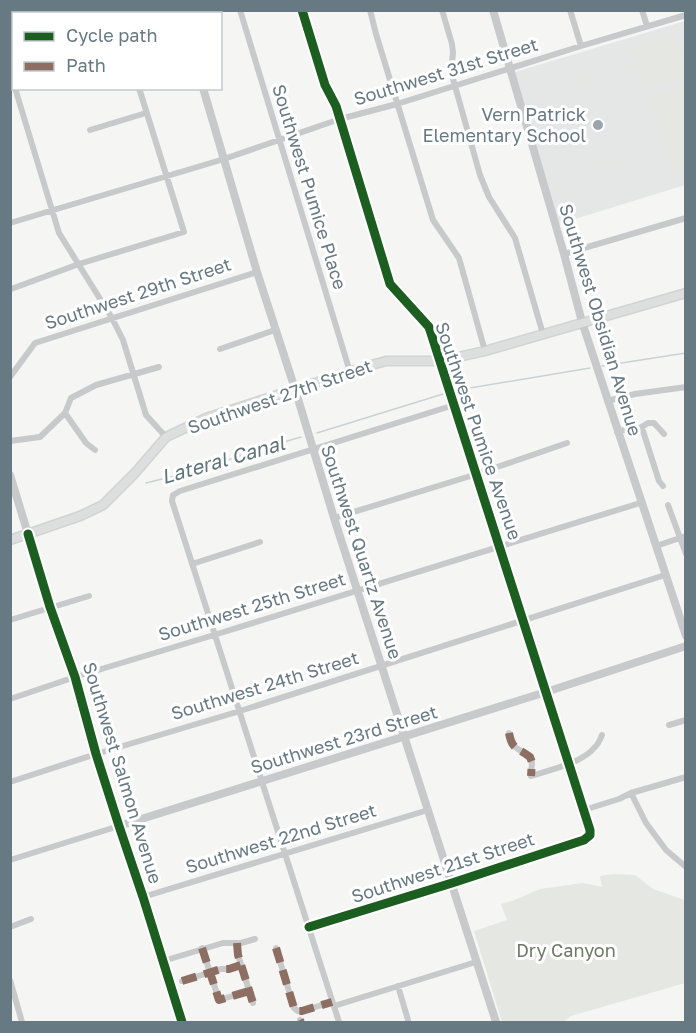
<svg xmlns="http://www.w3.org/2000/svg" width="696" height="1033" viewBox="0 0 696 1033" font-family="'Golos Text',sans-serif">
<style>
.built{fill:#e5e7e7}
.green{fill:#e4e7e2}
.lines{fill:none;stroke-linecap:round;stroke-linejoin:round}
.stream{stroke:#c8d2d4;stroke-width:1.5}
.secondary-casing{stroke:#d2d3d4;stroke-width:11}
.minor{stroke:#c8c9ca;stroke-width:6}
.tertiary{stroke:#c8c9ca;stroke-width:8}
.secondary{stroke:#dddede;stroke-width:8}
.quiet{stroke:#8d6e63;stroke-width:8;stroke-dasharray:15 8;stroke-linecap:butt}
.cycleway-casing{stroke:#fff;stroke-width:13}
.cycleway{stroke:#1b5e20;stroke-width:9}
.poi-dot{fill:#99a4ab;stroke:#fff;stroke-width:2}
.labels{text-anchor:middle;stroke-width:6;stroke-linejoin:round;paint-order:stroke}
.street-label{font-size:18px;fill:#677983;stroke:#fff}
.poi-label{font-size:18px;fill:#677983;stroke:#fff;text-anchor:end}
.park-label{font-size:18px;fill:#6c7a65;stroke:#fff}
.water-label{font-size:20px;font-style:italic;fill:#5e7478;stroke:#fff}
</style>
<rect width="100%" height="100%" fill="#f5f5f4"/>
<path class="built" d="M 685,21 L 685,185 L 559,224 L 515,72 Z"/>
<path class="green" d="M 675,33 L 685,66 L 685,76 L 643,90 L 630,48 Z
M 591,71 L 594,80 L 580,84 L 577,75 Z
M 685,87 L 685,171 L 674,175 L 650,98 Z
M 617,154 L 621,166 L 606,170 L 602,158 Z
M 613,874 L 635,875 L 653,889 L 685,900 L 685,983 L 571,1016 L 563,1022 L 502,1022 L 474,931 L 507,920 L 501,904 L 512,901 L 540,889 L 583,883 L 602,887 L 600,876 Z"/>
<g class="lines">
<path class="stream" d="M 602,366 L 686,353
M 458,390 L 590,368
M 317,433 L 443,394
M 146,483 L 206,468 L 250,452 L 301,437"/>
<defs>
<path id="secondary" d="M 28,534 L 50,607 L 75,677 L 96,754 L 119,826 L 143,897 L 182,1022
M 10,540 L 80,516 L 103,505 L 135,473 L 166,437 L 206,418 L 368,366 L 386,361 L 440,361 L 485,351 L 686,293"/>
</defs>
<use href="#secondary" class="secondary-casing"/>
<path class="minor" d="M 84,10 L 88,14
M 240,10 L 350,372
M 302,10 L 325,85 L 336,106 L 390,284 L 429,327 L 590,830 L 590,835 L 584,840 L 452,883 L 309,927
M 370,10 L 376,34 L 433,220 L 459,258 L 485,351
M 442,10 L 452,44 L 453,53 L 451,72 L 455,86 L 480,175 L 489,197 L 515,238 L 543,334
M 570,10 L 581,46
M 642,10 L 647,26
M 16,14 L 24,10
M 114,14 L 117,10
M 10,73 L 14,83
M 15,88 L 59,233 L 112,318 L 123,340 L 146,415 L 166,437
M 90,130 L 146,113
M 10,223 L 224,159 L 340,119 L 397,104 L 581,46 L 686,15
M 564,254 L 686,218
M 11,289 L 79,264 L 184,232 L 139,88
M 220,349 L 275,330
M 10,377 L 35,343 L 257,272
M 607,401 L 635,394 L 686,387
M 65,413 L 86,443 L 95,450
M 640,428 L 648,423 L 654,423 L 664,434
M 617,432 C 625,430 636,424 643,431 L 659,481 L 663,486
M 10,441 L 40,437 L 65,413 L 71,398 L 96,385 L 159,367
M 668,505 L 686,554
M 334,518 L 477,474 L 567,443
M 656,546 L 686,536
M 192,564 L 260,542
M 10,620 L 89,596
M 10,699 L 75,677 L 214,635 L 640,503
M 669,725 L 686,720
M 509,733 C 512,750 517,747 530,757 L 532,762 L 531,776 C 549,770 582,763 594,748 C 598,745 600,740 602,735
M 10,782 L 96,754 L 240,711 L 665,575
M 631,793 L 646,823 L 666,850 L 686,867
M 584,810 L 619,799 L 631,793 L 686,777
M 10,860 L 119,826
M 143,897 L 428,810
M 10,927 L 31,919
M 237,943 L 238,955 L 253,1003
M 202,948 L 219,1000 L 249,991
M 276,948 L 294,1008 L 298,1011 L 302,1011 L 332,1002
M 163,961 L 223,943 L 241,943 L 255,939
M 10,980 L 22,1022
M 182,981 L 221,969 L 229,969 L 241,965
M 398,986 L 408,1020
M 334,1006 L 476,962
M 300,1020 L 301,1022
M 339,1022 L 172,501 L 173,495 L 180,491 L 454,405"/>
<path class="tertiary" d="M 179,10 L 180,14
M 493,10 L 564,254 L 582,322 L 686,636
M 203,88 L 257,272 L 295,389 L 334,518 L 496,1022
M 10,475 L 28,534
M 119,826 L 546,692 L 686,646"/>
<use href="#secondary" class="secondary"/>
<path class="quiet" d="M 509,733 C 512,750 517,747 530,757 L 532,762 L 531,776
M 237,943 L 238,955 L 253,1003
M 202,948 L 219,1000 L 249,991
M 276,948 L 294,1008 L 298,1011 L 302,1011 L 332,1002
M 182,981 L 221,969 L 229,969 L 241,965
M 300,1020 L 301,1022"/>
<defs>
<path id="cycleway" d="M 302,10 L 325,85 L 336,106 L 390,284 L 429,327 L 590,830 L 590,835 L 584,840 L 452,883 L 309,927
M 28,534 L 50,607 L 75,677 L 96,754 L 119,826 L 143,897 L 182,1022"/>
</defs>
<use href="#cycleway" class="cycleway-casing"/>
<use href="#cycleway" class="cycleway"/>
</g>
<circle class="poi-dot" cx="598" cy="125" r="6"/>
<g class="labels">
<g class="street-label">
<text transform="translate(446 72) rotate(-17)" y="6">Southwest 31st Street</text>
<text transform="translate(309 187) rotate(73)" y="6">Southwest Pumice Place</text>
<text transform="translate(138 294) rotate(-18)" y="6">Southwest 29th Street</text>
<text transform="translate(600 320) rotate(73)" y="6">Southwest Obsidian Avenue</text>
<text transform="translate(280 397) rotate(-19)" y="6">Southwest 27th Street</text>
<text transform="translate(478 431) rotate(71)" y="6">Southwest Pumice Avenue</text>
<text transform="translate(361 552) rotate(72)" y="6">Southwest Quartz Avenue</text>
<text transform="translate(252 607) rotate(-17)" y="6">Southwest 25th Street</text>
<text transform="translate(265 686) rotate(-17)" y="6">Southwest 24th Street</text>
<text transform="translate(344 740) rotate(-17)" y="6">Southwest 23rd Street</text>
<text transform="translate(122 773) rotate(73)" y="6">Southwest Salmon Avenue</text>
<text transform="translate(281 839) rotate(-17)" y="6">Southwest 22nd Street</text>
<text transform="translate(443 868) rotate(-18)" y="6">Southwest 21st Street</text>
</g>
<g class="poi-label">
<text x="586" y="121">Vern Patrick<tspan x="586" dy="21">Elementary School</tspan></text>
</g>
<g class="park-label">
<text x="566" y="957">Dry Canyon</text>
</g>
<g class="water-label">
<text transform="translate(223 460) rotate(-16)" y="7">Lateral Canal</text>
</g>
</g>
<rect width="696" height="1033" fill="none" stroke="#677983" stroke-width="24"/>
<rect x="12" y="12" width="210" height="78" fill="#ffffff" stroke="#c2c9cd" stroke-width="1.5"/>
<rect x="24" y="32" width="30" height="9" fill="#1b5e20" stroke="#c2c9cd" stroke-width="1.5"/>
<text x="66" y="42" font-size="18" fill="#677983">Cycle path</text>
<rect x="24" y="62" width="30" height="9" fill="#8d6e63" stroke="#c2c9cd" stroke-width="1.5"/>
<text x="66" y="72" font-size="18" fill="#677983">Path</text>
</svg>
